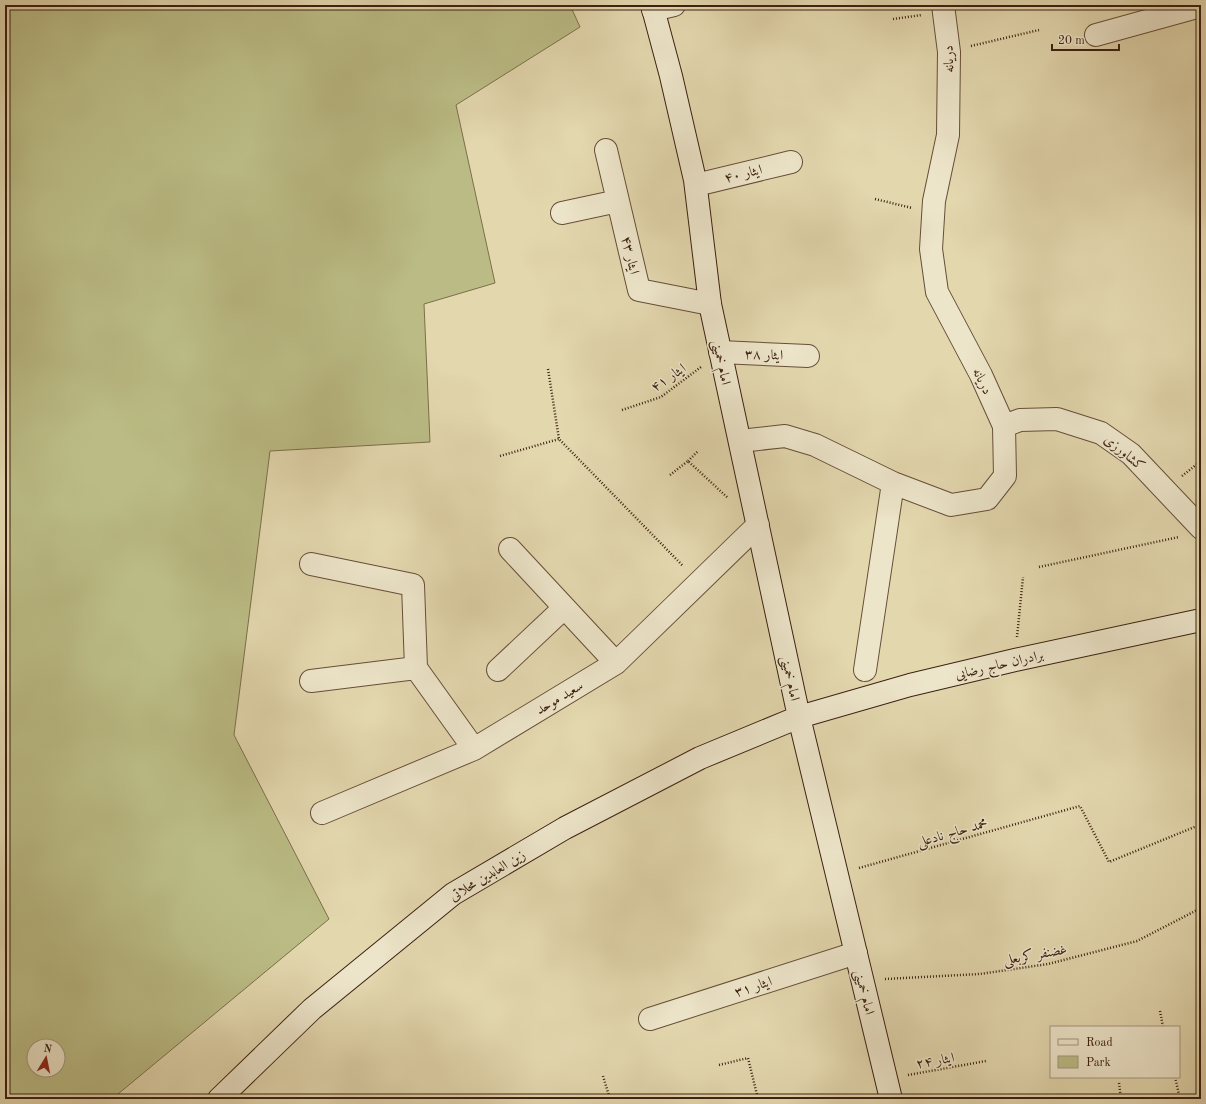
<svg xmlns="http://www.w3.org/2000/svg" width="1206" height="1104" viewBox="0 0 1206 1104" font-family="'Old Standard TT',Amiri,serif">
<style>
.green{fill:#bbbc85;stroke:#7c6e4b;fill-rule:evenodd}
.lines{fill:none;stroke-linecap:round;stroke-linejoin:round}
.street-casing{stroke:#664e38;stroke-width:24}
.secondary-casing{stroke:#3c2011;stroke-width:24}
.path{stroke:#3c2011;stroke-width:2.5;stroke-dasharray:1 2;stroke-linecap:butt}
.street{stroke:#ede5ca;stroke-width:22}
.secondary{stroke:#ede5ca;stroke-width:22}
.labels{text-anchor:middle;stroke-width:3;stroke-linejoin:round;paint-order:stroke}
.street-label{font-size:14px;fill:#3c2011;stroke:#ede5ca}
</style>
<rect width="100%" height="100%" fill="#e3d7ae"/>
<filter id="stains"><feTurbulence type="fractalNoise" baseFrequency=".005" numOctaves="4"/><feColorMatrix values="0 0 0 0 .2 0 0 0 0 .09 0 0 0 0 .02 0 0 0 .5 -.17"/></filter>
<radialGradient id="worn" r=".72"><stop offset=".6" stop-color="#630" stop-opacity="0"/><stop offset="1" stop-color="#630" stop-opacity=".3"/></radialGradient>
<path class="green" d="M 5,5 L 570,5 L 580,27 L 456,105 L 495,283 L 424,304 L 430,442 L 270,451 L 234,735 L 329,919 L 112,1099 L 5,1099 ZM 34,1046 L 58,1046 L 58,1070 L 34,1070 Z"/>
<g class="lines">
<defs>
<path id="street" d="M 653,10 L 674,5
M 1096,35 L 1201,6
M 606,150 L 639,290 L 710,304
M 696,185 L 791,162
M 562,213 L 618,201
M 720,352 L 808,356
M 1004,426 L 1020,420 L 1057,419 L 1101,433 L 1131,454 L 1201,528
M 740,441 L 785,436 L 815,445 L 893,483 L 951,505 L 987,499 L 1005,476 L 1004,426 L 981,375 L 937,292 L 931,249 L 934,201 L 948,135 L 949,52 L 943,5
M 510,549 L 616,663
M 311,564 L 413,585 L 416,668 L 474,749
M 498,670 L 564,608
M 865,670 L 893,483
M 311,681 L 416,668
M 322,813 L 474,749 L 616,663 L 758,525
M 650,1019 L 856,953"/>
<path id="secondary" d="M 652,5 L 671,76 L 695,180 L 710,304 L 799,717 L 891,1099
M 219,1099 L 312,1009 L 453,894 L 565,828 L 700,758 L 799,717 L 910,685 L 1015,660 L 1201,620"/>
</defs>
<use href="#street" class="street-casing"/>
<use href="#secondary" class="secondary-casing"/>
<path class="path" d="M 893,19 L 922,15
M 971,46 L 1039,30
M 875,199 L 912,208
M 548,369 L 559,439 L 683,566
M 622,410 L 661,397 L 701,367
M 500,456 L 559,439
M 688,461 L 698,451
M 670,475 L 688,461 L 728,498
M 1182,476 L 1201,461
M 1039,567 L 1179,537
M 1017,637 L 1023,577
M 859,868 L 1080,806 L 1109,862 L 1197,826 L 1201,835
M 885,979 L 980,974 L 1048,964 L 1137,941 L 1201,908
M 1160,1011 L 1163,1027
M 719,1065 L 748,1058 L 758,1099
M 908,1075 L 986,1061
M 603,1076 L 610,1099
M 1175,1077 L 1180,1099
M 1119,1083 L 1121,1099"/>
<use href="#street" class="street"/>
<use href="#secondary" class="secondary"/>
</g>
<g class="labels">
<g class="street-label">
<text transform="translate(948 59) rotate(-92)" y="5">دریانه</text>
<text transform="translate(743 173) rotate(-14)" y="5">ایثار ۴۰</text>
<text transform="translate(631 255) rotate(77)" y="5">ایثار ۴۳</text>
<text transform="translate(764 354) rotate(2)" y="5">ایثار ۳۸</text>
<text transform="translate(722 362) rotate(78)" y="5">امام خمینی</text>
<text transform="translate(668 377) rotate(-34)" y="5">ایثار ۴۱</text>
<text transform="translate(983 381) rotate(64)" y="5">دریانه</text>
<text transform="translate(1125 452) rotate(39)" y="5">کشاورزی</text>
<text transform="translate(999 664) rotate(-13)" y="5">برادران حاج رضایی</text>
<text transform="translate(791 678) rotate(78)" y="5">امام خمینی</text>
<text transform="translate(559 697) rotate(-31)" y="5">سعید موحد</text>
<text transform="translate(952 832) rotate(-16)" y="5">محمد حاج نادعلی</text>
<text transform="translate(487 875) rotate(-31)" y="5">زین العابدین محلاتی</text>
<text transform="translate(1035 954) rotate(-10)" y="5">غضنفر کربعلی</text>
<text transform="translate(753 986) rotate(-18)" y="5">ایثار ۳۱</text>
<text transform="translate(865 992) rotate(76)" y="5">امام خمینی</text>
<text transform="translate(935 1060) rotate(-10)" y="5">ایثار ۲۴</text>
</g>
</g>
<rect width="1206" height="1104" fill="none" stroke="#e3d7ae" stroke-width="20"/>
<rect x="6" y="6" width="1194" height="1092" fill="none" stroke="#3c2011" stroke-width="2"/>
<rect x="10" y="10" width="1186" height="1084" fill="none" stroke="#3c2011"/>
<rect x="1050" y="1026" width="130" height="52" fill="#ede5ca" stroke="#a69680"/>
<rect x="1058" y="1039" width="20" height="6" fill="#ede5ca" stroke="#a69680"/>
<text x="1086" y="1046" font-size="12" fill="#3c2011">Road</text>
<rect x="1058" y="1056" width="20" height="12" fill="#bbbc85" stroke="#a69680"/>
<text x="1086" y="1066" font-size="12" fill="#3c2011">Park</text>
<g transform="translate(46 1058) rotate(10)"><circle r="19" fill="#ede5ca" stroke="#a69680"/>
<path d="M0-3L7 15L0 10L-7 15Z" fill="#8f2418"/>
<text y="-6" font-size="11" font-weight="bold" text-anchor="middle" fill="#3c2011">N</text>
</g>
<path d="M1052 44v6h67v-6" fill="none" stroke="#3c2011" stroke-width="2"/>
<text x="1058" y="44" font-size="12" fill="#3c2011" stroke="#ede5ca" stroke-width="3" paint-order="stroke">20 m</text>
<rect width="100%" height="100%" filter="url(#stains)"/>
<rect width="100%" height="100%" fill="url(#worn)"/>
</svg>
